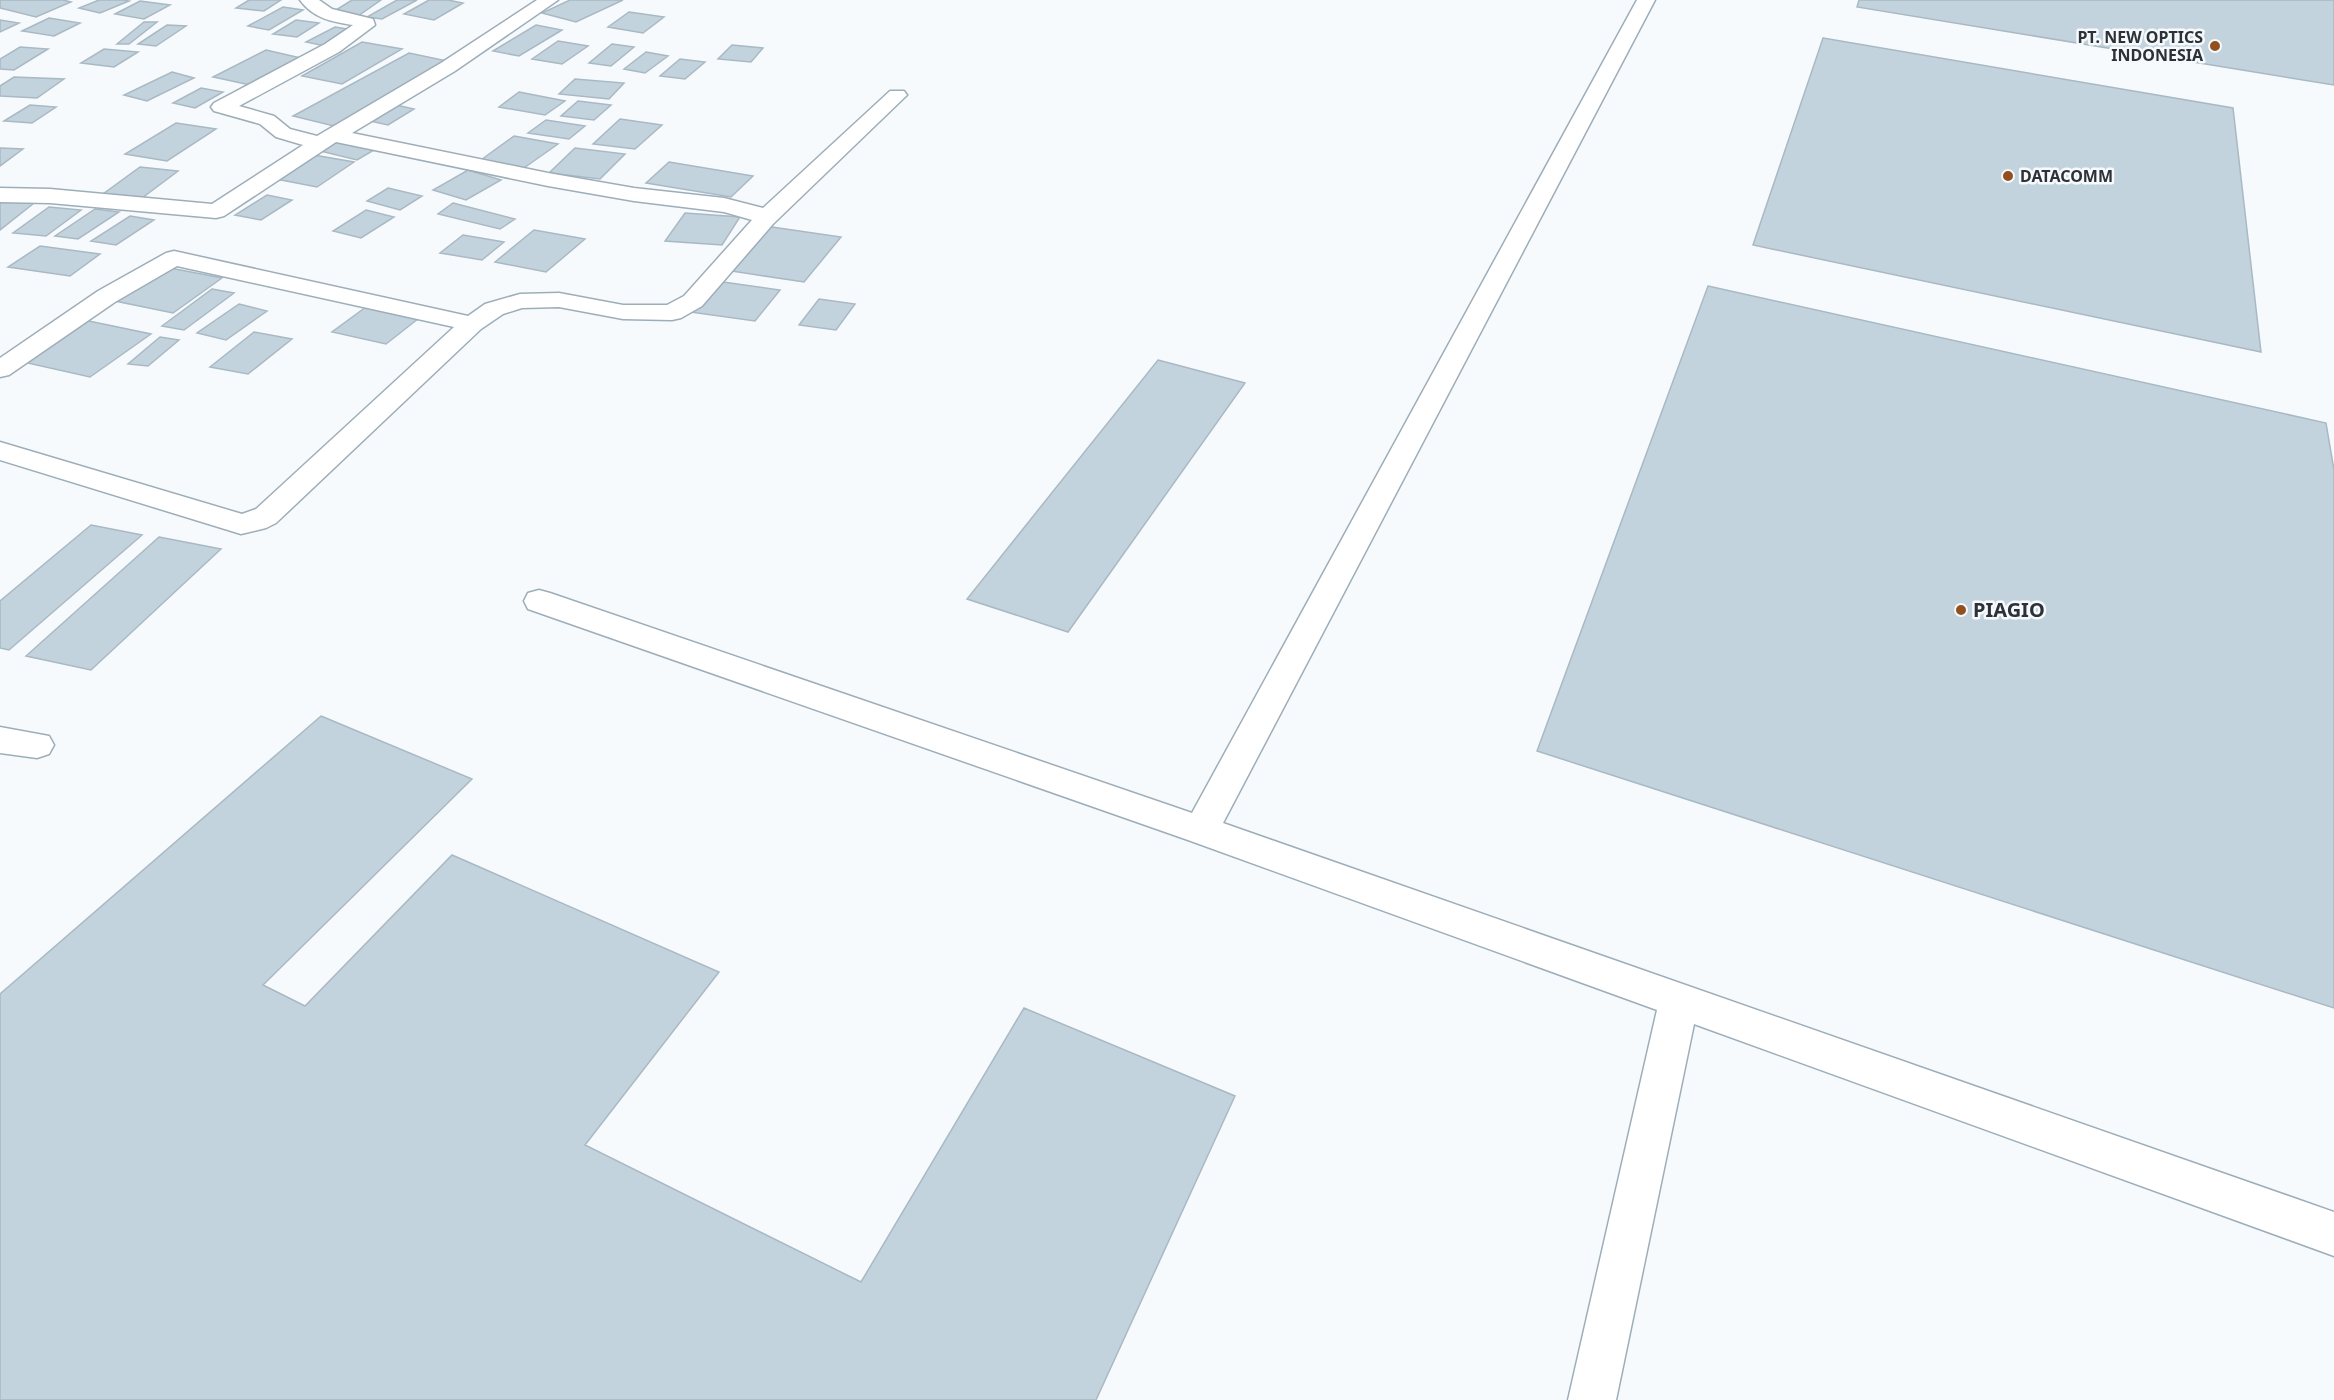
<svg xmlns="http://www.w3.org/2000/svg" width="2334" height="1400" viewBox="0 0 2334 1400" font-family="'Noto Sans',sans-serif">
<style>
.building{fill:#c2d3de;stroke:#a9b9c4;stroke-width:1.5}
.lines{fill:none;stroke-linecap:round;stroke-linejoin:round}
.lane-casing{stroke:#9eaeb9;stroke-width:3}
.street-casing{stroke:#9eaeb9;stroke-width:3}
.lane{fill:#fff;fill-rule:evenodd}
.street{fill:#fff;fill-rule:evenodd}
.poi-dot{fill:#92501f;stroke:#f7fafd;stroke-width:2}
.labels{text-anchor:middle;stroke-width:5;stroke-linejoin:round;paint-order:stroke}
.far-poi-label{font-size:16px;font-weight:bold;fill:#2c3237;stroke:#f7fafd;text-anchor:end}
.poi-label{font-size:20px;font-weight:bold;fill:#2c3237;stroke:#f7fafd;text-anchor:start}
</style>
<rect width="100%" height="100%" fill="#f7fafd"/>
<path class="building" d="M 0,0 L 63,0 L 71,2 L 36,17 L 0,8 Z
M 99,0 L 123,0 L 129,1 L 100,13 L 79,8 Z
M 249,0 L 281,0 L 264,11 L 236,8 Z
M 352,0 L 381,0 L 358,16 L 331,13 Z
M 397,0 L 417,0 L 382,19 L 367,17 Z
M 429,0 L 448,0 L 463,3 L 434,20 L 404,14 Z
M 570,0 L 623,0 L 576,22 L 542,13 Z
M 1859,0 L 2334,0 L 2334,85 L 1857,7 Z
M 140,1 L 170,5 L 144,19 L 115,14 Z
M 283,7 L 303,10 L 269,30 L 248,26 Z
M 629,12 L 664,17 L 643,33 L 608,27 Z
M 49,18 L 80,23 L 54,36 L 22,31 Z
M 0,20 L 19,23 L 0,32 Z
M 296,20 L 319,23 L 297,37 L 273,34 Z
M 144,22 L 157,22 L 129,44 L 117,44 Z
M 167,25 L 186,26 L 156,46 L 138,44 Z
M 536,25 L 562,30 L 519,56 L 493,51 Z
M 335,27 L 353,30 L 325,46 L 306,42 Z
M 1823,38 L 2233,108 L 2261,352 L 1753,245 Z
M 558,41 L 588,46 L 562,64 L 532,59 Z
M 362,42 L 402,49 L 342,84 L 302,76 Z
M 612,44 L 634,47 L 611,66 L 589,63 Z
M 732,45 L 763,48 L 751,62 L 718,59 Z
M 20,47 L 48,49 L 14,70 L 0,69 L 0,59 Z
M 104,49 L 138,52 L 114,67 L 81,63 Z
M 266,50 L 301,58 L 250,85 L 213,77 Z
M 646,52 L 668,56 L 645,73 L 624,69 Z
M 409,53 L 452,62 L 338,127 L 293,116 Z
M 680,59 L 705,62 L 685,79 L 660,76 Z
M 172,72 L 194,78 L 147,101 L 124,95 Z
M 14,77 L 64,79 L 37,98 L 0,96 L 0,86 Z
M 575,79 L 624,83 L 609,99 L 559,94 Z
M 201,88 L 223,92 L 195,108 L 173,103 Z
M 519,92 L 565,101 L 545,115 L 499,107 Z
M 578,101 L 611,105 L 594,120 L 561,116 Z
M 392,104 L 414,109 L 388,125 L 365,120 Z
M 30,105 L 56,107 L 32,123 L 4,121 Z
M 620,119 L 662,125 L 635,149 L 593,144 Z
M 546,120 L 585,126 L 569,139 L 528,133 Z
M 176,123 L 216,129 L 167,161 L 125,154 Z
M 514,136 L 558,144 L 521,170 L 478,162 Z
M 329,139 L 374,150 L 357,160 L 312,149 Z
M 0,148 L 23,149 L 0,166 Z
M 575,148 L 625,154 L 600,179 L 549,173 Z
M 308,154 L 354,162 L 317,187 L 271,178 Z
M 669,162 L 753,176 L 731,197 L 646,183 Z
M 140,167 L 178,171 L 142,198 L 103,194 Z
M 468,170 L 501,180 L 466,200 L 433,190 Z
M 388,188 L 422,196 L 400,210 L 367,201 Z
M 267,195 L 292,200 L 261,220 L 235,215 Z
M 0,198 L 38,200 L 0,230 Z
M 453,203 L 515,219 L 500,229 L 438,214 Z
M 49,207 L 81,210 L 46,236 L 13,233 Z
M 95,209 L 119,212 L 78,239 L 55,236 Z
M 366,210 L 394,217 L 361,238 L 333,231 Z
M 685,213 L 740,217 L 722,245 L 665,241 Z
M 130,216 L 154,220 L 116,245 L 91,241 Z
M 765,226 L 841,237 L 804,282 L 725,270 Z
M 534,230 L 585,239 L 546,272 L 495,262 Z
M 463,235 L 504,242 L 482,260 L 440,253 Z
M 40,246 L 100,254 L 70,276 L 8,267 Z
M 165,267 L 222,278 L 173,313 L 115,301 Z
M 716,281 L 780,290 L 755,321 L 690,312 Z
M 1708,286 L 2326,423 L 2334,470 L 2334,1008 L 1537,751 Z
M 212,289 L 234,293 L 184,330 L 162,326 Z
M 819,299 L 855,304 L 836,330 L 799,325 Z
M 239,304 L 267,311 L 226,340 L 197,333 Z
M 366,307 L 418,319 L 386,344 L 332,332 Z
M 84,320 L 151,334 L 90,377 L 23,362 Z
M 254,332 L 292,339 L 248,374 L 210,367 Z
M 160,337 L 179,340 L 148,366 L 128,364 Z
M 1158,360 L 1245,383 L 1068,632 L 967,599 Z
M 91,525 L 142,535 L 9,650 L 0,648 L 0,601 Z
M 159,537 L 221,549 L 91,670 L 26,656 Z
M 321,716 L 472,779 L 263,985 L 305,1006 L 452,855 L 719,972 L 585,1145 L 861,1282 L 1024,1008 L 1235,1096 L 1096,1400 L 0,1400 L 0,994 Z"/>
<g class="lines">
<defs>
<path id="lane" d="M 1637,0 L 1655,0 L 1223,823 L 2334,1212 L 2334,1256 L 1694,1024 L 1616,1400 L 1568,1400 L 1657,1010 L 1188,840 L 528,609 L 524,601 L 528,593 L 539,590 L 550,593 L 1192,813 Z"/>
<path id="street" d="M 300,0 L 319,0 L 332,9 L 373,19 L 375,25 L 339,52 L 239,106 L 274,116 L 290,129 L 317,136 L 441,63 L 537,0 L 558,0 L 455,71 L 352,133 L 548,173 L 634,188 L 724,198 L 763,208 L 890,91 L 904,91 L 907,95 L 773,224 L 702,306 L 681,318 L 672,320 L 623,319 L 559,307 L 522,308 L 503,314 L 481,329 L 276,523 L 266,528 L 241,534 L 0,460 L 0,442 L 242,514 L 256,509 L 454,327 L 177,266 L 115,302 L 9,375 L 0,377 L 0,358 L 98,291 L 166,253 L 174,251 L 468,316 L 485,304 L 520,294 L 559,293 L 623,305 L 667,305 L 684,296 L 752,220 L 724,212 L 634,201 L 548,186 L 336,142 L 224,216 L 216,218 L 50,203 L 0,202 L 0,188 L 50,189 L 212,204 L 303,145 L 276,137 L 260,124 L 214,111 L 211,107 L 214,103 L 325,44 L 353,25 C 332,22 313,18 300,0 Z
M 0,727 L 49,736 L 54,745 L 49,754 L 37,758 L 0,753 Z"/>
</defs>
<use href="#lane" class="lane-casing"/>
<use href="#street" class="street-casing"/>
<use href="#lane" class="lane"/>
<use href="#street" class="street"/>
</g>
<g class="poi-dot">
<circle cx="2215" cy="46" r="6"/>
<circle cx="2008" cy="176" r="6"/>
<circle cx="1961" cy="610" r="6"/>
</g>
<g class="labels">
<g class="far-poi-label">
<text x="2203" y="43">PT. NEW OPTICS<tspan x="2203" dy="18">INDONESIA</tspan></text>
<text x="2020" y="182" text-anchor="start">DATACOMM</text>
</g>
<g class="poi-label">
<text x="1973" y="617">PIAGIO</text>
</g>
</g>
</svg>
